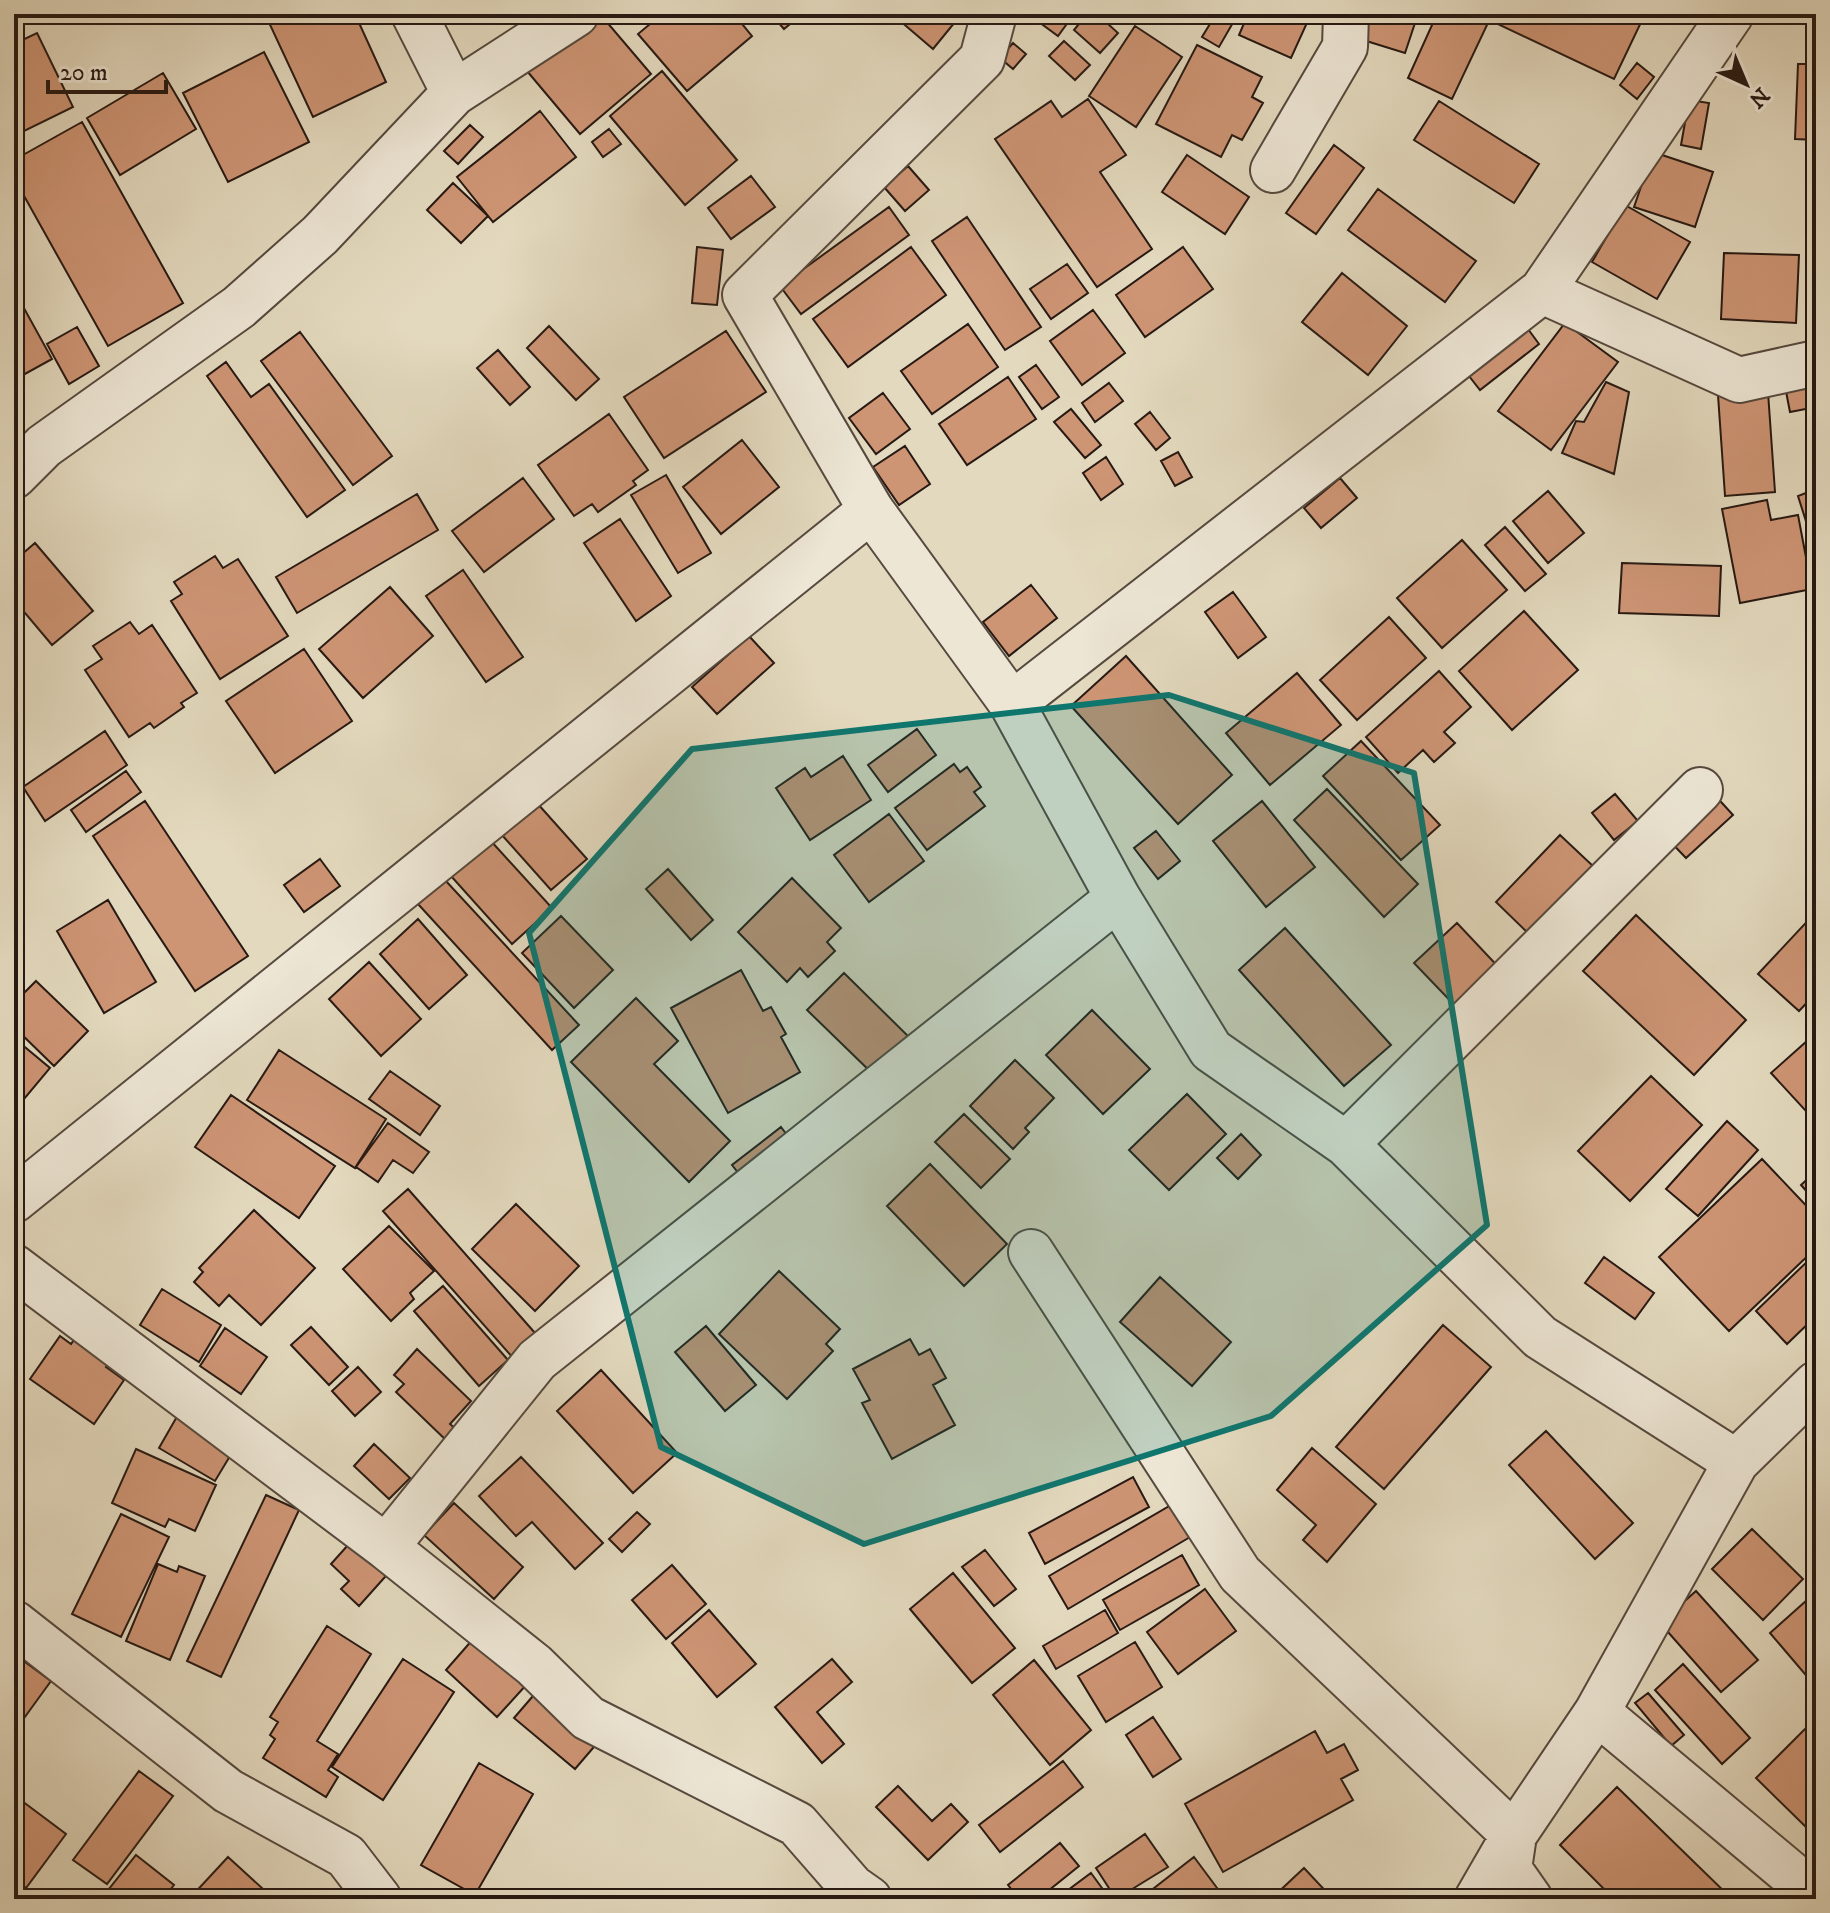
<svg xmlns="http://www.w3.org/2000/svg" width="1830" height="1913" viewBox="0 0 1830 1913" font-family="'IM FELL DW Pica',serif">
<style>
.building{fill:#ce9575;stroke:#271913;stroke-width:2}
.lines{fill:none;stroke-linecap:round;stroke-linejoin:round}
.street-casing{stroke:#56493e;stroke-width:48}
.street{stroke:#ede6d5;stroke-width:44}
.marked{fill:#0f766e;fill-opacity:0.2;stroke:#0f766e;stroke-width:6;stroke-linejoin:round}
</style>
<rect width="100%" height="100%" fill="#e3d9be"/>
<filter id="stains"><feTurbulence type="fractalNoise" baseFrequency=".0025" numOctaves="4"/><feColorMatrix values="0 0 0 0 .2 0 0 0 0 .09 0 0 0 0 .02 0 0 0 .5 -.17"/></filter>
<radialGradient id="worn" r=".72"><stop offset=".6" stop-color="#630" stop-opacity="0"/><stop offset="1" stop-color="#630" stop-opacity=".3"/></radialGradient>
<path class="building" d="M 265,14 L 355,14 L 386,82 L 313,117 Z
M 593,14 L 600,14 L 651,74 L 580,134 L 527,71 Z
M 662,14 L 734,14 L 752,36 L 687,91 L 638,34 Z
M 771,14 L 802,14 L 784,29 Z
M 892,14 L 946,14 L 955,22 L 933,49 Z
M 1028,14 L 1074,14 L 1058,36 Z
M 1087,14 L 1097,14 L 1118,33 L 1100,53 L 1074,30 Z
M 1216,14 L 1238,14 L 1219,47 L 1202,37 Z
M 1248,14 L 1311,14 L 1291,58 L 1239,35 Z
M 1354,14 L 1418,14 L 1405,53 L 1347,35 Z
M 1437,14 L 1463,14 L 1487,25 L 1452,99 L 1408,78 Z
M 1486,14 L 1645,14 L 1614,79 L 1485,18 Z
M 1135,26 L 1182,57 L 1136,127 L 1089,96 Z
M 37,33 L 73,107 L 14,136 L 14,44 Z
M 1064,41 L 1090,65 L 1075,80 L 1049,56 Z
M 1013,43 L 1026,54 L 1013,69 L 1000,58 Z
M 1197,45 L 1262,77 L 1252,97 L 1263,103 L 1242,140 L 1232,135 L 1221,157 L 1156,124 Z
M 264,52 L 309,142 L 228,182 L 183,93 Z
M 1637,63 L 1654,77 L 1637,99 L 1620,85 Z
M 1798,64 L 1816,64 L 1816,140 L 1795,139 Z
M 662,71 L 737,160 L 685,205 L 610,116 Z
M 163,73 L 196,129 L 120,175 L 87,118 Z
M 1088,99 L 1126,155 L 1100,172 L 1152,249 L 1097,287 L 995,139 L 1051,101 L 1062,117 Z
M 1689,100 L 1709,103 L 1701,149 L 1681,145 Z
M 1439,101 L 1539,164 L 1514,203 L 1414,140 Z
M 540,111 L 576,157 L 493,222 L 457,177 Z
M 82,122 L 183,303 L 108,346 L 14,178 L 14,160 Z
M 470,125 L 483,137 L 458,164 L 444,151 Z
M 609,129 L 621,144 L 603,157 L 592,142 Z
M 1334,145 L 1364,168 L 1316,234 L 1286,213 Z
M 1653,152 L 1713,172 L 1695,227 L 1634,207 Z
M 1187,155 L 1249,197 L 1225,234 L 1162,192 Z
M 908,166 L 929,190 L 905,211 L 884,187 Z
M 751,176 L 775,207 L 731,239 L 708,208 Z
M 453,183 L 488,216 L 461,243 L 427,210 Z
M 1378,189 L 1476,261 L 1445,302 L 1348,230 Z
M 1625,205 L 1690,242 L 1657,299 L 1592,262 Z
M 889,207 L 909,235 L 801,314 L 780,286 Z
M 967,217 L 1041,327 L 1005,350 L 932,241 Z
M 697,247 L 723,250 L 717,305 L 692,303 Z
M 911,247 L 946,295 L 848,367 L 813,319 Z
M 1183,247 L 1213,289 L 1145,337 L 1116,295 Z
M 1724,253 L 1799,255 L 1796,323 L 1721,319 Z
M 1067,264 L 1088,293 L 1051,319 L 1030,289 Z
M 1342,273 L 1407,326 L 1368,375 L 1302,322 Z
M 14,290 L 52,359 L 14,380 Z
M 1093,310 L 1125,353 L 1082,385 L 1050,341 Z
M 1565,323 L 1618,362 L 1551,450 L 1498,411 Z
M 968,324 L 998,367 L 932,414 L 901,371 Z
M 549,326 L 599,379 L 576,400 L 527,348 Z
M 77,327 L 99,366 L 69,384 L 47,344 Z
M 1528,329 L 1539,344 L 1480,390 L 1469,376 Z
M 726,331 L 766,392 L 664,458 L 624,397 Z
M 300,332 L 392,456 L 353,485 L 261,361 Z
M 498,350 L 530,387 L 510,405 L 477,368 Z
M 226,362 L 251,397 L 269,384 L 345,490 L 307,517 L 207,376 Z
M 1036,365 L 1059,397 L 1042,409 L 1019,377 Z
M 1816,375 L 1816,407 L 1790,412 L 1784,381 Z
M 1008,377 L 1036,419 L 967,465 L 939,424 Z
M 1606,382 L 1629,392 L 1614,474 L 1562,453 L 1576,421 L 1584,422 Z
M 1109,383 L 1123,401 L 1095,422 L 1082,403 Z
M 1768,392 L 1775,492 L 1725,496 L 1718,395 Z
M 883,393 L 910,429 L 876,454 L 849,418 Z
M 1071,409 L 1101,445 L 1085,458 L 1054,422 Z
M 1150,412 L 1170,438 L 1156,450 L 1135,424 Z
M 609,414 L 648,470 L 633,481 L 636,485 L 598,512 L 592,504 L 574,516 L 538,465 Z
M 742,440 L 779,487 L 721,534 L 683,487 Z
M 905,446 L 930,484 L 899,505 L 873,467 Z
M 1178,452 L 1192,477 L 1175,486 L 1161,461 Z
M 1106,457 L 1123,484 L 1101,500 L 1083,473 Z
M 666,475 L 711,553 L 678,573 L 631,495 Z
M 523,478 L 554,519 L 484,572 L 452,531 Z
M 1340,478 L 1357,498 L 1321,528 L 1304,508 Z
M 1816,489 L 1816,553 L 1798,496 Z
M 1548,491 L 1584,533 L 1548,563 L 1513,521 Z
M 417,494 L 438,530 L 297,613 L 276,577 Z
M 1767,500 L 1771,520 L 1798,515 L 1812,589 L 1740,603 L 1722,509 Z
M 620,519 L 671,596 L 636,621 L 584,543 Z
M 1505,527 L 1546,574 L 1525,591 L 1485,545 Z
M 1462,540 L 1507,590 L 1442,648 L 1397,598 Z
M 35,543 L 93,611 L 52,645 L 14,600 L 14,561 Z
M 215,556 L 223,568 L 238,559 L 288,636 L 220,679 L 171,601 L 182,594 L 174,582 Z
M 1622,563 L 1721,566 L 1719,616 L 1619,613 Z
M 463,570 L 523,657 L 486,682 L 426,596 Z
M 1031,585 L 1057,618 L 1009,656 L 983,622 Z
M 390,587 L 433,636 L 363,698 L 319,649 Z
M 1233,592 L 1266,637 L 1238,658 L 1205,612 Z
M 1524,611 L 1578,670 L 1512,730 L 1459,671 Z
M 1389,617 L 1426,658 L 1357,720 L 1320,680 Z
M 130,622 L 139,634 L 152,625 L 197,693 L 181,703 L 184,707 L 154,728 L 150,723 L 129,737 L 85,670 L 102,659 L 93,646 Z
M 749,636 L 774,663 L 717,714 L 692,687 Z
M 304,649 L 352,721 L 275,773 L 226,701 Z
M 1126,656 L 1232,775 L 1178,824 L 1071,706 Z
M 1439,671 L 1471,707 L 1444,732 L 1455,743 L 1434,762 L 1423,750 L 1398,773 L 1366,737 Z
M 1297,673 L 1341,725 L 1270,785 L 1226,733 Z
M 917,729 L 936,755 L 888,792 L 868,765 Z
M 105,731 L 127,765 L 45,821 L 23,787 Z
M 1361,741 L 1440,825 L 1401,860 L 1323,776 Z
M 843,756 L 871,800 L 810,840 L 776,788 L 805,768 L 811,777 Z
M 954,764 L 960,772 L 967,767 L 981,787 L 974,792 L 985,806 L 927,850 L 895,808 Z
M 126,771 L 141,792 L 86,832 L 71,810 Z
M 1327,789 L 1418,884 L 1384,917 L 1294,820 Z
M 1711,791 L 1733,815 L 1686,858 L 1664,835 Z
M 1615,794 L 1638,821 L 1614,840 L 1592,813 Z
M 145,801 L 248,956 L 195,991 L 93,836 Z
M 1262,801 L 1315,867 L 1266,907 L 1213,841 Z
M 537,803 L 587,859 L 551,890 L 501,834 Z
M 889,814 L 924,861 L 869,902 L 834,855 Z
M 1156,831 L 1180,861 L 1158,879 L 1134,848 Z
M 1560,835 L 1594,867 L 1530,935 L 1496,902 Z
M 490,840 L 552,908 L 512,944 L 451,876 Z
M 320,859 L 340,886 L 304,912 L 284,885 Z
M 668,869 L 713,920 L 691,940 L 646,889 Z
M 792,878 L 841,928 L 827,942 L 835,951 L 808,977 L 800,968 L 787,982 L 738,932 Z
M 445,880 L 579,1025 L 552,1050 L 418,904 Z
M 108,900 L 156,982 L 104,1013 L 57,931 Z
M 1815,913 L 1816,993 L 1799,1011 L 1758,974 Z
M 1636,915 L 1746,1020 L 1694,1075 L 1583,971 Z
M 561,916 L 613,970 L 574,1008 L 522,953 Z
M 418,919 L 467,975 L 429,1009 L 380,954 Z
M 1457,923 L 1505,974 L 1463,1014 L 1414,963 Z
M 1285,928 L 1391,1045 L 1344,1086 L 1239,970 Z
M 369,962 L 421,1019 L 381,1056 L 329,999 Z
M 741,970 L 763,1011 L 771,1007 L 786,1034 L 781,1037 L 800,1072 L 728,1113 L 671,1008 Z
M 844,973 L 912,1040 L 876,1077 L 807,1010 Z
M 36,981 L 88,1031 L 54,1066 L 14,1027 L 14,1003 Z
M 636,998 L 678,1041 L 654,1064 L 730,1141 L 689,1182 L 571,1062 Z
M 1092,1010 L 1150,1069 L 1103,1114 L 1046,1055 Z
M 14,1038 L 50,1068 L 14,1111 Z
M 1807,1041 L 1816,1051 L 1816,1122 L 1771,1073 Z
M 279,1050 L 386,1119 L 355,1168 L 247,1100 Z
M 1015,1060 L 1054,1098 L 1025,1128 L 1029,1132 L 1013,1149 L 970,1106 Z
M 390,1071 L 440,1106 L 420,1135 L 369,1099 Z
M 1651,1076 L 1702,1125 L 1630,1201 L 1578,1151 Z
M 1187,1094 L 1226,1134 L 1169,1190 L 1129,1150 Z
M 231,1095 L 335,1166 L 299,1218 L 195,1147 Z
M 964,1114 L 1010,1159 L 981,1188 L 935,1142 Z
M 1727,1121 L 1758,1150 L 1698,1216 L 1666,1189 Z
M 388,1123 L 429,1152 L 413,1173 L 393,1160 L 378,1182 L 356,1167 Z
M 781,1127 L 799,1151 L 751,1189 L 732,1165 Z
M 1241,1134 L 1261,1155 L 1238,1179 L 1217,1158 Z
M 1762,1159 L 1816,1216 L 1816,1248 L 1729,1331 L 1659,1257 Z
M 930,1164 L 1007,1244 L 964,1286 L 887,1206 Z
M 1816,1171 L 1816,1202 L 1801,1185 Z
M 408,1189 L 535,1333 L 523,1343 L 522,1368 L 383,1211 Z
M 516,1204 L 579,1266 L 535,1311 L 472,1249 Z
M 254,1210 L 315,1268 L 261,1325 L 229,1295 L 219,1306 L 194,1282 L 203,1272 L 199,1268 Z
M 389,1226 L 434,1271 L 410,1293 L 414,1299 L 391,1321 L 343,1269 Z
M 1816,1253 L 1816,1316 L 1787,1344 L 1756,1311 Z
M 1604,1257 L 1654,1293 L 1635,1319 L 1585,1283 Z
M 779,1271 L 840,1329 L 826,1344 L 833,1351 L 787,1399 L 719,1334 Z
M 1160,1277 L 1231,1342 L 1192,1386 L 1120,1322 Z
M 443,1286 L 508,1360 L 479,1386 L 414,1311 Z
M 162,1289 L 221,1325 L 199,1362 L 140,1325 Z
M 1443,1325 L 1491,1367 L 1384,1489 L 1336,1447 Z
M 706,1326 L 756,1385 L 725,1411 L 675,1352 Z
M 311,1327 L 348,1367 L 329,1385 L 291,1345 Z
M 225,1328 L 267,1357 L 241,1394 L 200,1366 Z
M 60,1336 L 71,1344 L 76,1337 L 110,1361 L 106,1367 L 124,1380 L 94,1424 L 30,1379 Z
M 910,1339 L 919,1355 L 930,1349 L 946,1378 L 933,1385 L 955,1425 L 892,1459 L 862,1403 L 870,1400 L 853,1369 Z
M 417,1349 L 471,1401 L 450,1424 L 459,1432 L 449,1443 L 396,1392 L 404,1384 L 394,1375 Z
M 358,1367 L 381,1392 L 355,1416 L 332,1391 Z
M 601,1370 L 677,1453 L 633,1493 L 557,1411 Z
M 179,1413 L 236,1446 L 215,1481 L 159,1448 Z
M 1546,1431 L 1633,1523 L 1595,1559 L 1509,1465 Z
M 374,1444 L 410,1478 L 389,1499 L 354,1466 Z
M 1312,1448 L 1376,1504 L 1327,1562 L 1303,1540 L 1316,1525 L 1277,1490 Z
M 136,1449 L 216,1485 L 195,1531 L 169,1519 L 165,1527 L 112,1503 Z
M 521,1457 L 603,1543 L 575,1569 L 532,1522 L 516,1536 L 479,1496 Z
M 1133,1477 L 1149,1507 L 1045,1564 L 1029,1533 Z
M 266,1495 L 299,1510 L 221,1677 L 187,1661 Z
M 1183,1498 L 1202,1530 L 1068,1609 L 1049,1576 Z
M 454,1503 L 523,1567 L 494,1599 L 424,1535 Z
M 637,1512 L 650,1524 L 622,1552 L 609,1539 Z
M 121,1514 L 169,1537 L 121,1637 L 72,1614 Z
M 1752,1529 L 1803,1579 L 1763,1620 L 1712,1569 Z
M 357,1535 L 393,1568 L 359,1606 L 341,1589 L 349,1581 L 331,1564 Z
M 985,1550 L 1016,1589 L 994,1606 L 962,1567 Z
M 1182,1555 L 1199,1585 L 1120,1630 L 1103,1600 Z
M 158,1564 L 177,1572 L 179,1566 L 205,1576 L 170,1660 L 126,1641 Z
M 672,1565 L 706,1604 L 666,1639 L 632,1600 Z
M 953,1573 L 1015,1648 L 972,1683 L 910,1609 Z
M 1205,1589 L 1236,1631 L 1178,1674 L 1147,1632 Z
M 1696,1591 L 1758,1660 L 1721,1692 L 1660,1623 Z
M 1816,1592 L 1816,1687 L 1770,1633 Z
M 709,1610 L 756,1664 L 717,1697 L 672,1643 Z
M 1105,1610 L 1118,1633 L 1056,1669 L 1043,1646 Z
M 327,1626 L 371,1654 L 317,1741 L 338,1754 L 328,1770 L 338,1777 L 326,1797 L 263,1758 L 275,1739 L 270,1735 L 278,1722 L 270,1717 Z
M 474,1638 L 527,1684 L 497,1717 L 446,1670 Z
M 1135,1642 L 1162,1687 L 1106,1722 L 1078,1676 Z
M 14,1654 L 51,1681 L 14,1732 Z
M 403,1659 L 454,1692 L 383,1800 L 332,1767 Z
M 832,1659 L 852,1682 L 817,1712 L 844,1744 L 822,1763 L 775,1707 Z
M 1034,1660 L 1091,1730 L 1050,1765 L 993,1695 Z
M 1683,1664 L 1750,1738 L 1722,1764 L 1655,1690 Z
M 539,1689 L 599,1741 L 575,1769 L 514,1718 Z
M 1648,1693 L 1684,1735 L 1671,1746 L 1635,1703 Z
M 1153,1717 L 1181,1759 L 1153,1777 L 1126,1735 Z
M 1811,1723 L 1816,1729 L 1816,1819 L 1807,1828 L 1756,1778 Z
M 1315,1731 L 1327,1753 L 1344,1744 L 1358,1770 L 1341,1779 L 1353,1800 L 1223,1872 L 1185,1804 Z
M 1063,1761 L 1083,1787 L 1000,1852 L 979,1825 Z
M 479,1763 L 533,1794 L 475,1895 L 421,1865 Z
M 139,1771 L 173,1796 L 107,1884 L 73,1860 Z
M 898,1786 L 932,1821 L 951,1804 L 968,1822 L 928,1860 L 876,1807 Z
M 1617,1787 L 1731,1898 L 1614,1899 L 1560,1845 Z
M 14,1795 L 66,1834 L 26,1888 L 14,1879 Z
M 1145,1834 L 1168,1867 L 1116,1899 L 1096,1868 Z
M 1060,1843 L 1079,1866 L 1038,1899 L 1019,1899 L 1008,1885 Z
M 136,1855 L 174,1885 L 163,1899 L 101,1899 Z
M 228,1857 L 274,1899 L 189,1899 Z
M 1194,1857 L 1220,1892 L 1210,1899 L 1140,1899 Z
M 1304,1868 L 1333,1899 L 1271,1899 Z
M 1091,1873 L 1110,1899 L 1056,1899 Z"/>
<g class="lines">
<defs>
<path id="street" d="M 414,14 L 454,93
M 994,14 L 982,59 L 745,295 L 871,510 L 1012,704 L 1118,898 L 1211,1050 L 1346,1144 L 1540,1337 L 1736,1462
M 1273,170 L 1345,47 L 1346,14
M 1542,291 L 1739,380 L 1816,363
M 14,476 L 44,446 L 239,307 L 320,235 L 454,93 L 576,14
M 1012,704 L 1542,291 L 1731,14
M 1346,1144 L 1700,790
M 14,1200 L 871,510
M 1031,1252 L 1240,1574 L 1514,1835 L 1509,1869 L 1530,1899
M 14,1267 L 386,1547 L 534,1665 L 588,1718 L 797,1824 L 852,1887 L 869,1899
M 386,1547 L 537,1360 L 1118,898
M 14,1623 L 228,1791 L 346,1856 L 379,1899
M 1597,1712 L 1816,1895
M 1477,1899 L 1514,1835 L 1597,1712 L 1736,1462 L 1816,1384"/>
</defs>
<use href="#street" class="street-casing"/>
<use href="#street" class="street"/>
</g>
<path class="marked" d="M 1169,695 L 1414,773 L 1487,1225 L 1271,1416 L 864,1544 L 661,1447 L 529,933 L 692,749 Z"/>
<rect width="1830" height="1913" fill="none" stroke="#e3d9be" stroke-width="48"/>
<rect x="16" y="16" width="1798" height="1881" fill="none" stroke="#271913" stroke-width="4"/>
<rect x="24" y="24" width="1782" height="1865" fill="none" stroke="#271913" stroke-width="2"/>
<g transform="translate(1746 84) rotate(136)" stroke="#ede6d5" stroke-width="6" paint-order="stroke">
<path d="M0-6L14 30L0 20L-14 30Z" fill="#271913"/>
<text y="-12" font-size="22" font-weight="bold" text-anchor="middle" fill="#271913">N</text>
</g>
<path d="M48 80v12h118v-12" fill="none" stroke="#271913" stroke-width="4"/>
<text x="60" y="80" font-size="24" fill="#271913" stroke="#ede6d5" stroke-width="6" paint-order="stroke">20 m</text>
<rect width="100%" height="100%" filter="url(#stains)"/>
<rect width="100%" height="100%" fill="url(#worn)"/>
</svg>
